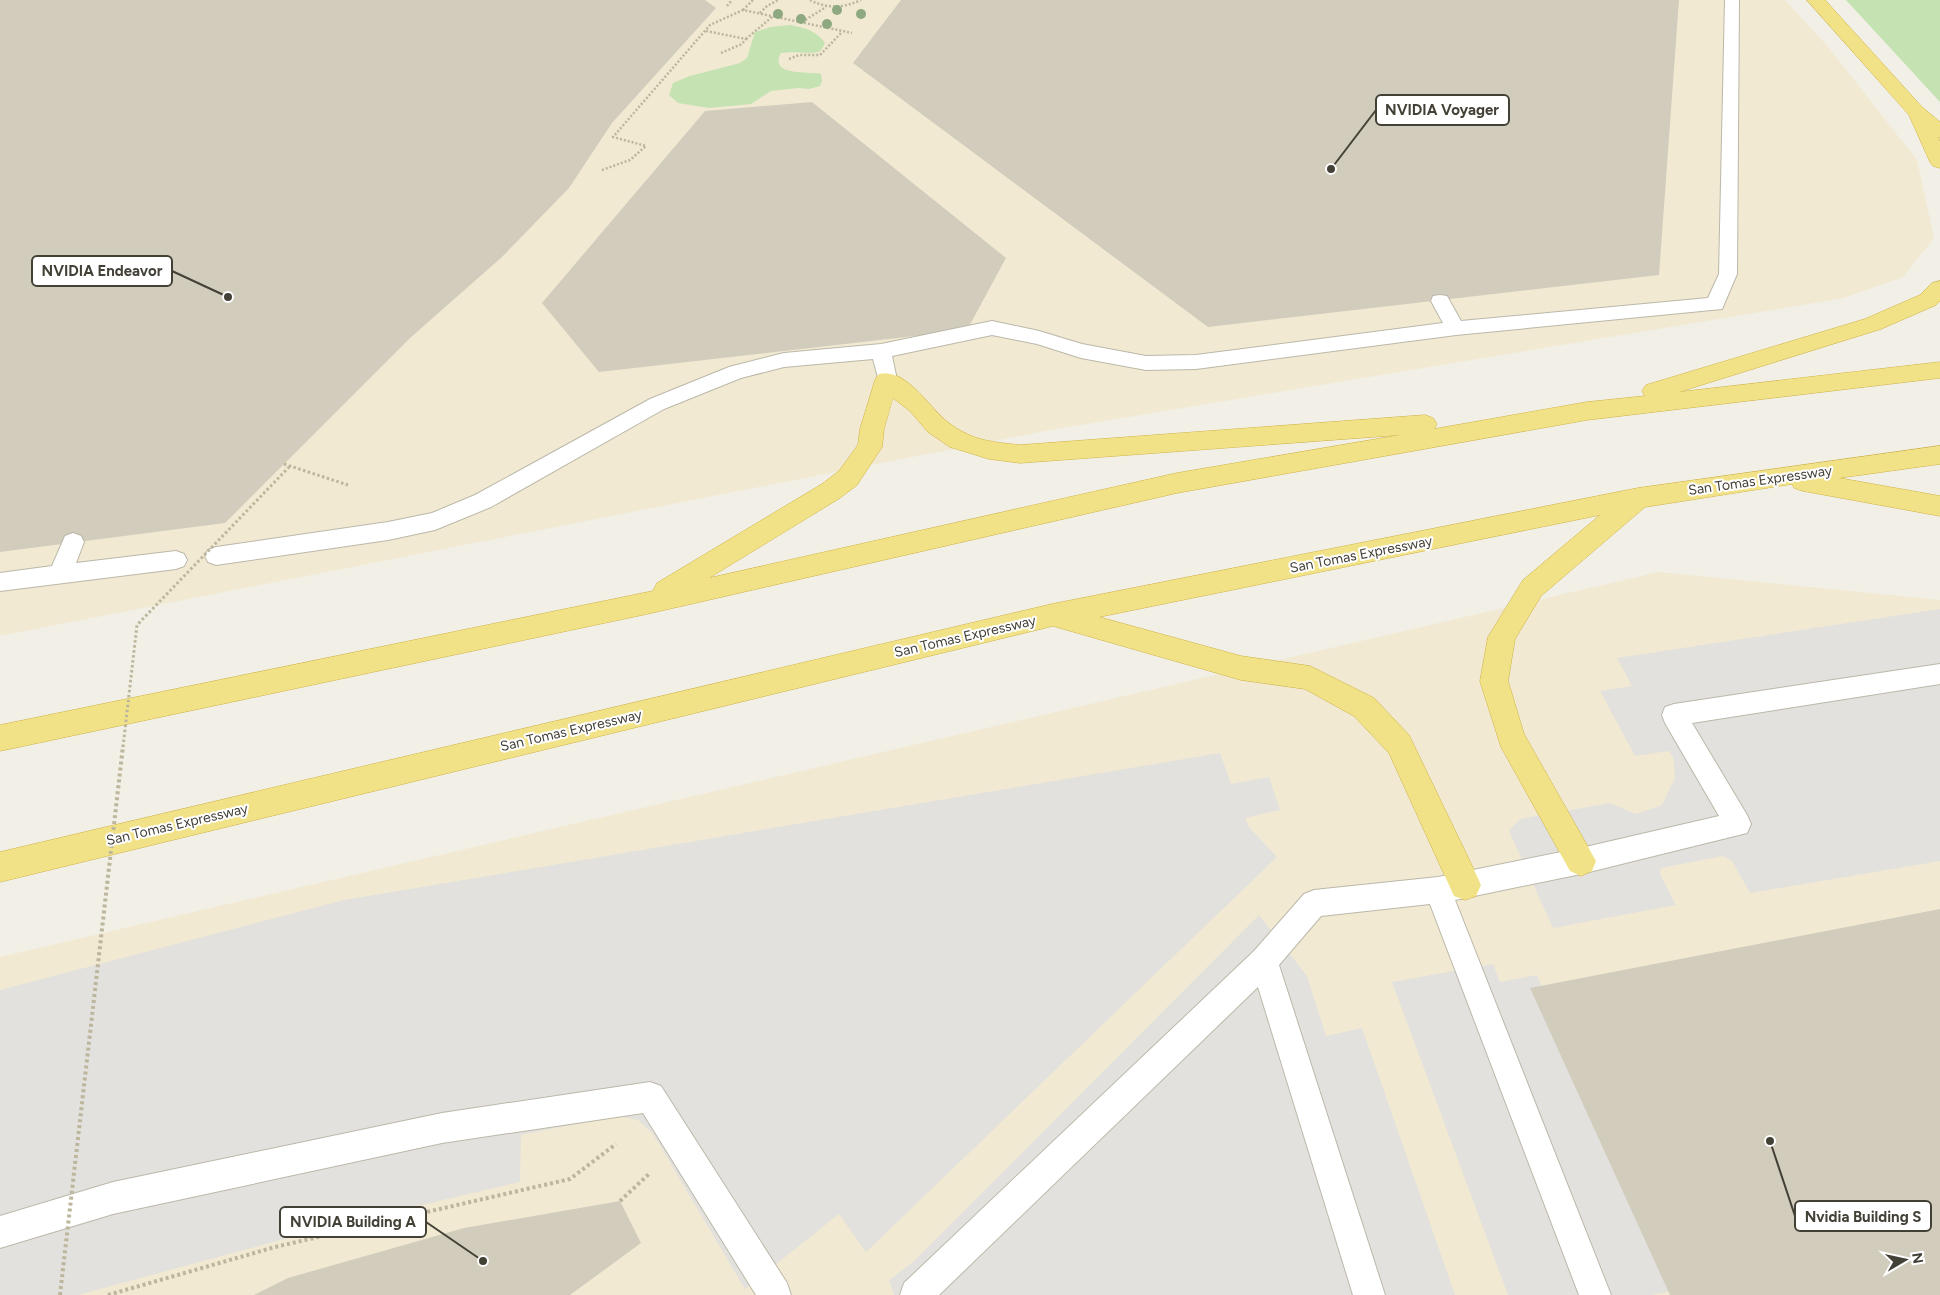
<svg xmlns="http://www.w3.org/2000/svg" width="1940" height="1295" viewBox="0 0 1940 1295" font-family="Figtree,sans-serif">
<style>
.commercial{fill:#f1e9d2}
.green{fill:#c4e2b2}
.parking{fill:#e2e1dd}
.building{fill:#d1ccbc}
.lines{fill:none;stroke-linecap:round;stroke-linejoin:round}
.service-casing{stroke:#bbb8a9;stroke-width:2}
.trunk-casing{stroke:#cdb143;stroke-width:1}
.path-far2{stroke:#bcb69c;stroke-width:2.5;stroke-dasharray:2 2;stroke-linecap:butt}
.path-far1{stroke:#bcb69c;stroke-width:3;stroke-dasharray:2.5 2.5;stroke-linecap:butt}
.path{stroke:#bcb69c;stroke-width:4;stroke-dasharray:3 3;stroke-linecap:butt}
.service{fill:#fff;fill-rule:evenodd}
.trunk{fill:#f2e287;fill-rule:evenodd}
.path-bridge-far1{stroke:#bcb69c;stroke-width:3;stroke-dasharray:2.5 2.5;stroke-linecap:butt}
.path-bridge{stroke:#bcb69c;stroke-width:4;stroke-dasharray:3 3;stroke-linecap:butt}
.tree{fill:#8ea881}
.labels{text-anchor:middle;stroke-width:4;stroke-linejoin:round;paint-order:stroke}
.street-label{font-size:14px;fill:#434036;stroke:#fff}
.leader{fill:none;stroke:#434036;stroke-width:2}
.callout-dot{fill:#434036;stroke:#fff;stroke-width:2}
.callout{fill:#fff;stroke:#434036;stroke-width:2}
.callout-label{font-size:15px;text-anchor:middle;font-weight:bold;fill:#434036}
</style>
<rect width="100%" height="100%" fill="#f1efe6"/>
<path class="commercial" d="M 0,0 L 1785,0 L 1829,48 L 1917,160 L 1934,238 L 1903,277 L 1844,298 L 1045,431 L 0,636 Z
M 1659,572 L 1940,600 L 1940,1295 L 0,1295 L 0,957 Z"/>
<path class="green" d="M 1846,0 L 1940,0 L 1940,102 Z
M 790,25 C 804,28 816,30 825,43 C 823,46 822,51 818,52 C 811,54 793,51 781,53 C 768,77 810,71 821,74 L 822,81 L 820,86 L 809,89 L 798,88 L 771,91 L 751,104 L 709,108 L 678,103 L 669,95 L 673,83 L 690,76 L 740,63 L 747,58 L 755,32 L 771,27 Z"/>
<path class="parking" d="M 1940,609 L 1940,861 L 1750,893 L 1732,861 L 1723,856 L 1661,868 L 1660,874 L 1676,905 L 1553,928 L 1509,831 L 1520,819 L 1610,803 L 1636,814 L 1662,805 L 1675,778 L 1673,757 L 1669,751 L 1635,756 L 1600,691 L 1632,686 L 1617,658 Z
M 1220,753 L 1231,784 L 1269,777 L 1280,810 L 1245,818 L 1249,827 L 1277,857 L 866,1252 L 839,1214 L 745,1289 L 653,1134 L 638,1120 L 617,1116 L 521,1135 L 520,1182 L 332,1226 L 78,1295 L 0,1295 L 0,990 L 344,900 Z
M 1259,915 L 1307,976 L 1326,1036 L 1362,1028 L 1455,1295 L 894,1295 L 889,1280 L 913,1262 Z
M 1493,964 L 1500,982 L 1537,975 L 1677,1290 L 1652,1295 L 1508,1295 L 1392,982 Z"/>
<path class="building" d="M 0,0 L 705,0 L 716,8 L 612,123 L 569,188 L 502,257 L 410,338 L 225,523 L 0,552 Z
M 901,0 L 1679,0 L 1659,275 L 1208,327 L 853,63 Z
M 812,102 L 1006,258 L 967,330 L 599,372 L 542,303 L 705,111 Z
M 1940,909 L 1940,1295 L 1670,1295 L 1530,988 Z
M 620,1201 L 641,1243 L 570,1295 L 254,1295 L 288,1278 L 464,1228 Z"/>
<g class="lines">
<defs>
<path id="service" d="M 1725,0 L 1739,0 L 1737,274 L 1722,309 L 1456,335 L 1196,369 L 1146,370 L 1081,358 L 1037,344 L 992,335 L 892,356 L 897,380 L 894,385 L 887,387 L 880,385 L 873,359 L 784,367 L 741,378 L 664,409 L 491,507 L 435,530 L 388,540 L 216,565 L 208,562 L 205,556 L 208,550 L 216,547 L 388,522 L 432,513 L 475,495 L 650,399 L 729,367 L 784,353 L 881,344 L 992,321 L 1039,331 L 1082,344 L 1146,356 L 1196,355 L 1443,323 L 1431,301 L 1433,296 L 1440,295 L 1447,296 L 1461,321 L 1708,298 L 1719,274 Z
M 73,533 L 81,536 L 84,542 L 76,563 L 176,551 L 184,554 L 187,560 L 184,566 L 176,569 L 0,591 L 0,573 L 52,566 L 65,536 Z
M 1940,664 L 1940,684 L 1692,723 L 1747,815 L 1751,824 L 1747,833 L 1581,874 L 1455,900 L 1611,1295 L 1579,1295 L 1430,904 L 1321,916 L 1279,965 L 1385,1295 L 1353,1295 L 1258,987 L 939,1295 L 900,1295 L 904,1283 L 1254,951 L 1304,894 L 1314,890 L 1438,877 L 1581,848 L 1719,816 L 1665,723 L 1662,715 L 1665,707 L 1674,704 Z
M 650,1082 L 661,1086 L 787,1283 L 791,1295 L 756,1295 L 643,1113 L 442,1143 L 113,1214 L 0,1248 L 0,1216 L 113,1182 L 442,1113 Z"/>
<path id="trunk" d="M 1807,0 L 1825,0 L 1922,107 L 1940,122 L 1940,138 L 1938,137 L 1940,142 L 1940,168 L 1933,166 L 1930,162 L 1909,115 Z
M 1940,281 L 1940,301 L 1936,305 L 1881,329 L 1679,392 L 1940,362 L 1940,378 L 1587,420 L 1177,493 L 647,614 L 0,751 L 0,725 L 653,591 L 657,583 L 822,484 L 839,471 L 858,445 L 860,429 L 875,380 L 879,374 C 904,367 928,405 945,420 C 951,425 960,431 967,434 C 983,442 1003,443 1020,445 L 1425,415 L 1433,418 L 1437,424 L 1434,429 L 1587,402 L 1645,396 L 1642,391 L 1646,385 L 1865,319 L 1920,295 L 1932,283 ZM 893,398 L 910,411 L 928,432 L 950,447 L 989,459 L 1020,463 L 1400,435 L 1177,473 L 709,578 L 840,498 L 857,485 L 882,447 L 884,429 Z
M 1940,446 L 1940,464 L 1839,478 L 1940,496 L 1940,516 L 1803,491 L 1794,488 L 1792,484 L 1645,507 L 1541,596 L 1515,639 L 1508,681 L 1524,734 L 1596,861 L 1592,871 L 1581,876 L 1570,871 L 1501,747 L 1480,681 L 1488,637 L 1523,580 L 1600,515 L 1099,617 L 1241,656 L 1310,666 L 1374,698 L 1409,735 L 1476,874 L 1481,885 L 1476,896 L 1465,900 L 1454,896 L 1389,753 L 1354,716 L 1305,689 L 1241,680 L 1053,626 L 0,882 L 0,852 L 1052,604 L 1638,488 Z"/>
</defs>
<use href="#service" class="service-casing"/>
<use href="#trunk" class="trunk-casing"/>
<path class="path-far2" d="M 810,0 C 827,9 844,8 861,0
M 727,6 L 732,0
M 743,10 L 753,0
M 760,13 L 767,6 L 778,0
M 802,22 L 826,7
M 706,31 L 746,39 L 742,44 L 721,53
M 746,39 L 772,17
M 789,59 L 799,55 L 820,55 L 842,32
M 602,170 L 630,160 L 646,146 L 613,137 L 710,25 L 743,10 L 852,33"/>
<path class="path-far1" d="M 284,464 L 348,485"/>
<path class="path" d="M 620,1201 L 650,1173
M 108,1295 L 275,1247 L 570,1179 L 616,1144"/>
<use href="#service" class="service"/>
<use href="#trunk" class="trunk"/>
<path class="path-bridge-far1" d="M 123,747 L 137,625 L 290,466"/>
<path class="path-bridge" d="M 60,1295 L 123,746"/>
</g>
<g class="tree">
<circle cx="837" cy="10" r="5"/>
<circle cx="778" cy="14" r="5"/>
<circle cx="861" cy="14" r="5"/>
<circle cx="801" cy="19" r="5"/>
<circle cx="827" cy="24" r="5"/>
</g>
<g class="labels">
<g class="street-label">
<text transform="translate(1760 480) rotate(-8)" y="5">San Tomas Expressway</text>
<text transform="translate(1361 554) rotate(-11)" y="5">San Tomas Expressway</text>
<text transform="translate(965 636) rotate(-13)" y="5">San Tomas Expressway</text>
<text transform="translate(571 730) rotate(-13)" y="5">San Tomas Expressway</text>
<text transform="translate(177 824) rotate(-13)" y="5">San Tomas Expressway</text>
</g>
</g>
<path class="leader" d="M1331 169L1376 110M228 297L172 271M1770 1141L1795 1216M483 1261L426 1222"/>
<g class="callout-dot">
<circle cx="1331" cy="169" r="5"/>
<circle cx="228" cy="297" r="5"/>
<circle cx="1770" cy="1141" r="5"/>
<circle cx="483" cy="1261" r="5"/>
</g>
<g class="callout">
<rect x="1376" y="95" width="133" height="30" rx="5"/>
<rect x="32" y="256" width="140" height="30" rx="5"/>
<rect x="1795" y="1201" width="136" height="30" rx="5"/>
<rect x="280" y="1207" width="146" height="30" rx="5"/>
</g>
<g class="callout-label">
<text x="1442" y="115">NVIDIA Voyager</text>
<text x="102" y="276">NVIDIA Endeavor</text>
<text x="1863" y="1222">Nvidia Building S</text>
<text x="353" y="1227">NVIDIA Building A</text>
</g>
<g transform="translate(1905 1260) rotate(81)" stroke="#ffffff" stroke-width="4" paint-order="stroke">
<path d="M0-4L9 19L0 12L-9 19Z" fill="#434036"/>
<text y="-8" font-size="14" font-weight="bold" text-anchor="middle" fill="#434036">N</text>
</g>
</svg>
